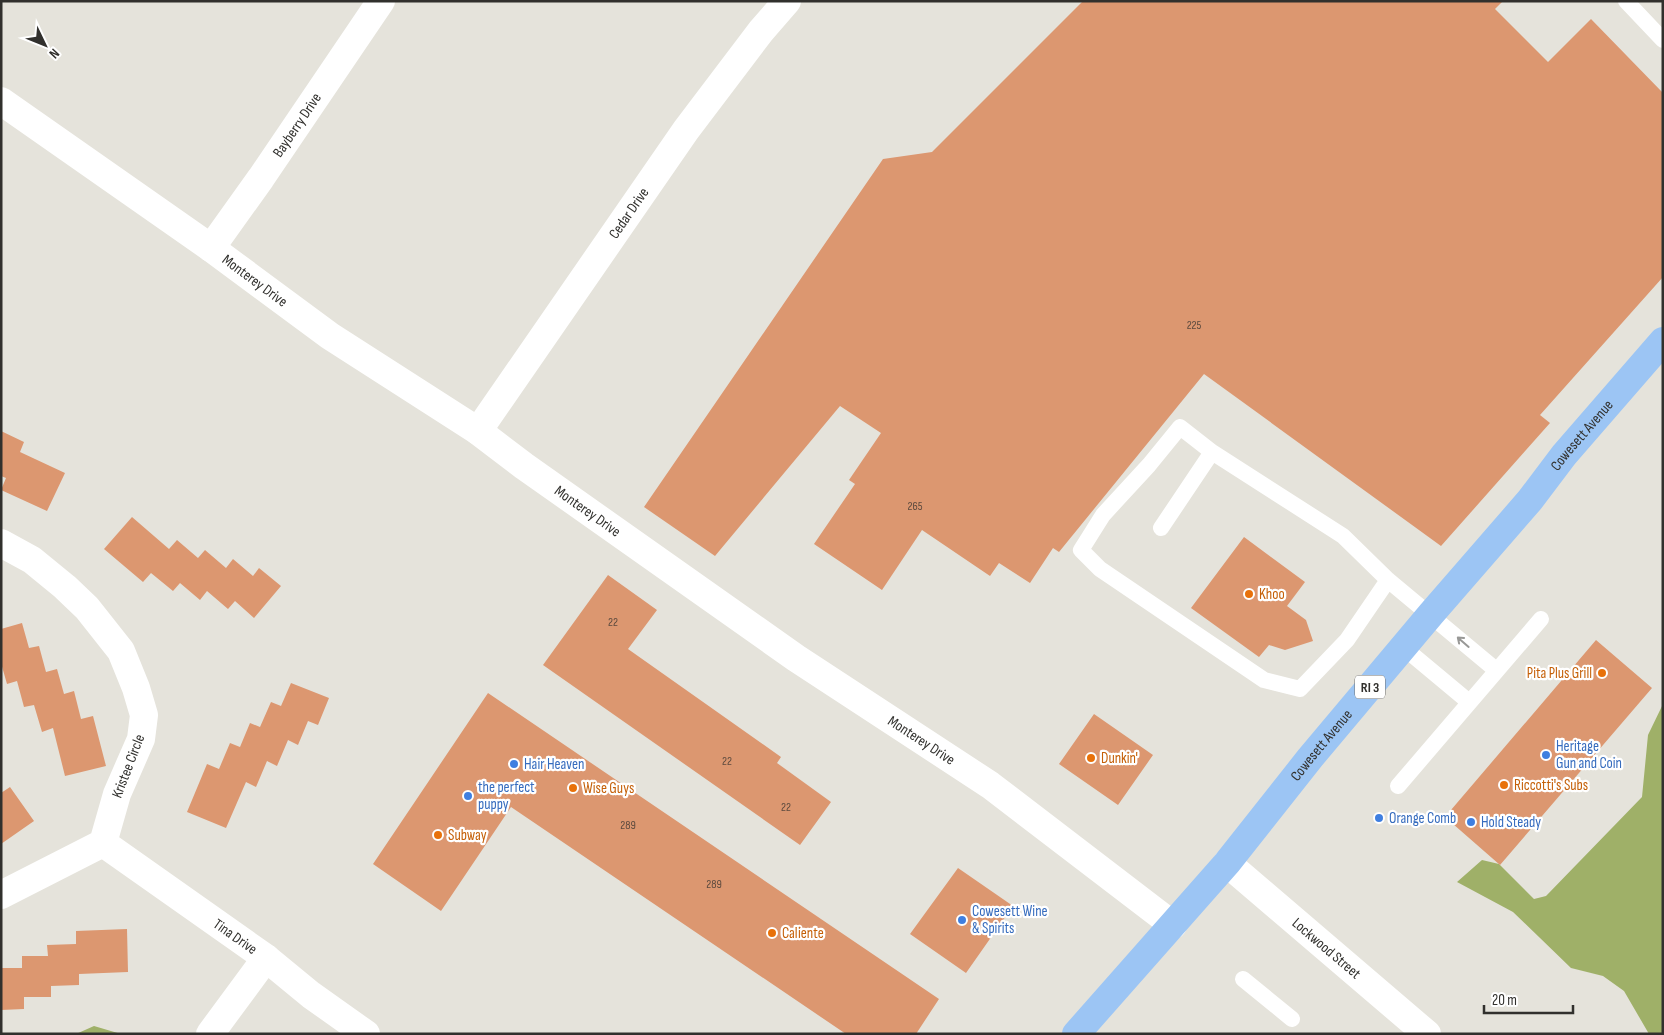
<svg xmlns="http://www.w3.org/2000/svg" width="1664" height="1035" viewBox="0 0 1664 1035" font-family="'Sofia Sans Condensed',sans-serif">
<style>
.forest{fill:#9fb068}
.building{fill:#dc9770}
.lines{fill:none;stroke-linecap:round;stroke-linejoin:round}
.service{stroke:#fff;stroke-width:16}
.minor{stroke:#fff;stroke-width:28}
.primary{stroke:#9cc5f4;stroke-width:28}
.oneway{stroke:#989896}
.food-dot{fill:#e8710a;stroke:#fff;stroke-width:2}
.shop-dot{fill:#3f7fe0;stroke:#fff;stroke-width:2}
.labels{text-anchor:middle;stroke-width:4.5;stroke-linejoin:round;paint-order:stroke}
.number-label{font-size:12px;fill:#5c4a3e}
.shield{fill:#fff;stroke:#6f6e6c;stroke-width:1}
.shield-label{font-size:14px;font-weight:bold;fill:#31302d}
.street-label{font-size:15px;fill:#31302d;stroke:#fff}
.food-label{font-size:15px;fill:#c56008;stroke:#fff;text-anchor:start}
.shop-label{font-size:15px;fill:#366cbe;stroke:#fff;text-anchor:start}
</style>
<rect width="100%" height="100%" fill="#e5e3db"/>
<path class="forest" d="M 1663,704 L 1663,1034 L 1649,1034 L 1624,991 L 1603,976 L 1571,968 L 1513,912 L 1457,882 L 1482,860 L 1499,864 L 1534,899 L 1546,896 L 1642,797 L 1648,735 Z
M 94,1026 L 121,1034 L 76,1034 Z"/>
<path class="building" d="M 1083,1 L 1503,1 L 1495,9 L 1548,62 L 1591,19 L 1663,93 L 1663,277 L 1540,415 L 1550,423 L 1441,546 L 1204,374 L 1059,552 L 1053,548 L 1030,583 L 999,563 L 990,576 L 922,530 L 882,590 L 814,544 L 855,484 L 849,480 L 881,433 L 840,406 L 715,556 L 644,507 L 883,159 L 932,152 Z
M 1,431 L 24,442 L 20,452 L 65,473 L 47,511 L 1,490 L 6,478 L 1,476 Z
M 132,517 L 169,549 L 177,540 L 198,558 L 205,550 L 226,568 L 233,559 L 253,576 L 259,568 L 281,586 L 254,618 L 235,601 L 228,609 L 207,591 L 200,600 L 180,583 L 173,591 L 151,573 L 143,582 L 104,549 Z
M 1244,537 L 1305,582 L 1287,606 L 1306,620 L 1313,641 L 1285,650 L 1269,645 L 1259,657 L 1191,608 Z
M 608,575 L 657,610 L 628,649 L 781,757 L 777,763 L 831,802 L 800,845 L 543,665 Z
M 22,623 L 29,648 L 39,646 L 46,672 L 57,669 L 64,694 L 74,691 L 81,719 L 93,716 L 106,766 L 65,776 L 53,728 L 42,732 L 34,705 L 24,707 L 17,681 L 7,684 L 1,663 L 1,629 Z
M 1596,640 L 1652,688 L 1500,865 L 1445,817 Z
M 291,683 L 329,698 L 318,725 L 308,721 L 298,745 L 288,740 L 277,766 L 267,761 L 256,787 L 246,782 L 226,828 L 187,812 L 207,764 L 219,769 L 230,743 L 240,747 L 250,723 L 260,727 L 271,702 L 281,706 Z
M 488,693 L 939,999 L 916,1034 L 846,1034 L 511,807 L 441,911 L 373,864 Z
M 1094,714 L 1153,755 L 1118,805 L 1059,764 Z
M 10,787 L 34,821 L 1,844 L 1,793 Z
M 958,868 L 1013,906 L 966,973 L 910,934 Z
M 127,929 L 128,972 L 79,974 L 79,985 L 51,986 L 51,997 L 24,997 L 24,1009 L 1,1010 L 1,968 L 22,968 L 22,956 L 48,956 L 47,945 L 76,944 L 76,931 Z"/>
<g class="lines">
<path class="service" d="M 1626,1 L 1663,40
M 1212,452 L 1180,427 L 1149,465 L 1103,515 L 1081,550 L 1100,569 L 1264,680 L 1300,689 L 1347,640 L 1388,580
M 1161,528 L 1212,452 L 1343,536 L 1388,580 L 1496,670
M 1403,647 L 1469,702
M 1398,786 L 1541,619
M 1243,979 L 1292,1019"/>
<g class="minor">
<path id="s1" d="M 1,101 L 211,248 L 330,336 L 478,431 L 524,466 L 796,658 L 990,785 L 1173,925"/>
<path id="s2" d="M 211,248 L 261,178 L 381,1"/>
<path id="s3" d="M 478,431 L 686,130 L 761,31 L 787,1"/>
<path d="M 1,543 L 32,560 L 65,587 L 87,608 L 121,651 L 136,688 L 144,715 L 141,739 L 117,794 L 103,843 L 1,895"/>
<path id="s4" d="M 103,843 L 266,958 L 311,995 L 366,1034"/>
<path id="s5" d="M 1227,863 L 1427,1034"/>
<path d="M 210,1034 L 266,958"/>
</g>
<path class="primary" id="s6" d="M 1076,1034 L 1227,863 L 1310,758 L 1431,614 L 1530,500 L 1564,455 L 1663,341"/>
</g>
<defs><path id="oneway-shaft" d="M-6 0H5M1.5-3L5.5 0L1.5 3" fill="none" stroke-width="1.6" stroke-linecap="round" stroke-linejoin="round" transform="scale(1.25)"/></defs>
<use class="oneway" href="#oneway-shaft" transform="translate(1463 642) rotate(-139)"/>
<g class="food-dot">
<circle cx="1249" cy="594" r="5"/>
<circle cx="1602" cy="673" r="5"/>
<circle cx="1091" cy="758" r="5"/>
<circle cx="1504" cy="785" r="5"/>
<circle cx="573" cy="788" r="5"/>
<circle cx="438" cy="835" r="5"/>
<circle cx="772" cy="933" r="5"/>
</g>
<g class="shop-dot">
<circle cx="1546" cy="755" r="5"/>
<circle cx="514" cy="764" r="5"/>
<circle cx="468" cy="796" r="5"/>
<circle cx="1379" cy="818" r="5"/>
<circle cx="1471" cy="822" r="5"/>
<circle cx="962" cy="920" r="5"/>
</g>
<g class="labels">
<g class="number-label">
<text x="1194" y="329">225</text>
<text x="915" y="510">265</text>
<text x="613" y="626">22</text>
<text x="727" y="765">22</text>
<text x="786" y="811">22</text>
<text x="628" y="829">289</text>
<text x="714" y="888">289</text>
</g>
<rect class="shield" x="1355" y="675.5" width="30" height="23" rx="4"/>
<g class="shield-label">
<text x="1370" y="692">RI 3</text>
</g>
<g class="street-label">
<text dy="5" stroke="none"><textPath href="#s2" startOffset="150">Bayberry Drive</textPath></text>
<text dy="5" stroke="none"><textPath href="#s3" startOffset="265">Cedar Drive</textPath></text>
<text dy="5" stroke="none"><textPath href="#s1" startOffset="311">Monterey Drive</textPath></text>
<text dy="5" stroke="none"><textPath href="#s6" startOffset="784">Cowesett Avenue</textPath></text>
<text dy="5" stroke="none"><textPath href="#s1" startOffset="716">Monterey Drive</textPath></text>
<text dy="5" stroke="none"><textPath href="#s1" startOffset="1121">Monterey Drive</textPath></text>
<text dy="5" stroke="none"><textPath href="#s6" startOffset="379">Cowesett Avenue</textPath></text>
<text transform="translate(128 766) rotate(-69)" y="5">Kristee Circle</text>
<text dy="5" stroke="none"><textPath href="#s4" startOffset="162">Tina Drive</textPath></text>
<text dy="5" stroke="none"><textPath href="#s5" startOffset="131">Lockwood Street</textPath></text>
</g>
<g class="food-label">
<text x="1259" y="599">Khoo</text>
<text x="1592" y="678" text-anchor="end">Pita Plus Grill</text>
<text x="1101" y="763">Dunkin'</text>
<text x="1514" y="790">Riccotti's Subs</text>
<text x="583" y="793">Wise Guys</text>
<text x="448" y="840">Subway</text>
<text x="782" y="938">Caliente</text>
</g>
<g class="shop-label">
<text x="1556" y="751">Heritage<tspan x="1556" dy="17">Gun and Coin</tspan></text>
<text x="524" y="769">Hair Heaven</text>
<text x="478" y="792">the perfect<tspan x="478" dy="17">puppy</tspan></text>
<text x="1389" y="823">Orange Comb</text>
<text x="1481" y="827">Hold Steady</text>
<text x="972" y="916">Cowesett Wine<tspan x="972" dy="17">&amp; Spirits</tspan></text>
</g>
</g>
<rect width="1664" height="1035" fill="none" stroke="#31302d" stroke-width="5"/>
<g transform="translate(45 45) rotate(133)" stroke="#ffffff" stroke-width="4" paint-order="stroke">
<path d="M0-4L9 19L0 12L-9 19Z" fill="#31302d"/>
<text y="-8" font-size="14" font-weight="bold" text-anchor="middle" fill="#31302d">N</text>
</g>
<path d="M1484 1005v8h89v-8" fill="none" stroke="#31302d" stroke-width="2.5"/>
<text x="1492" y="1005" font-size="15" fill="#31302d" stroke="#ffffff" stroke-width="4" paint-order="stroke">20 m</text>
</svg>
